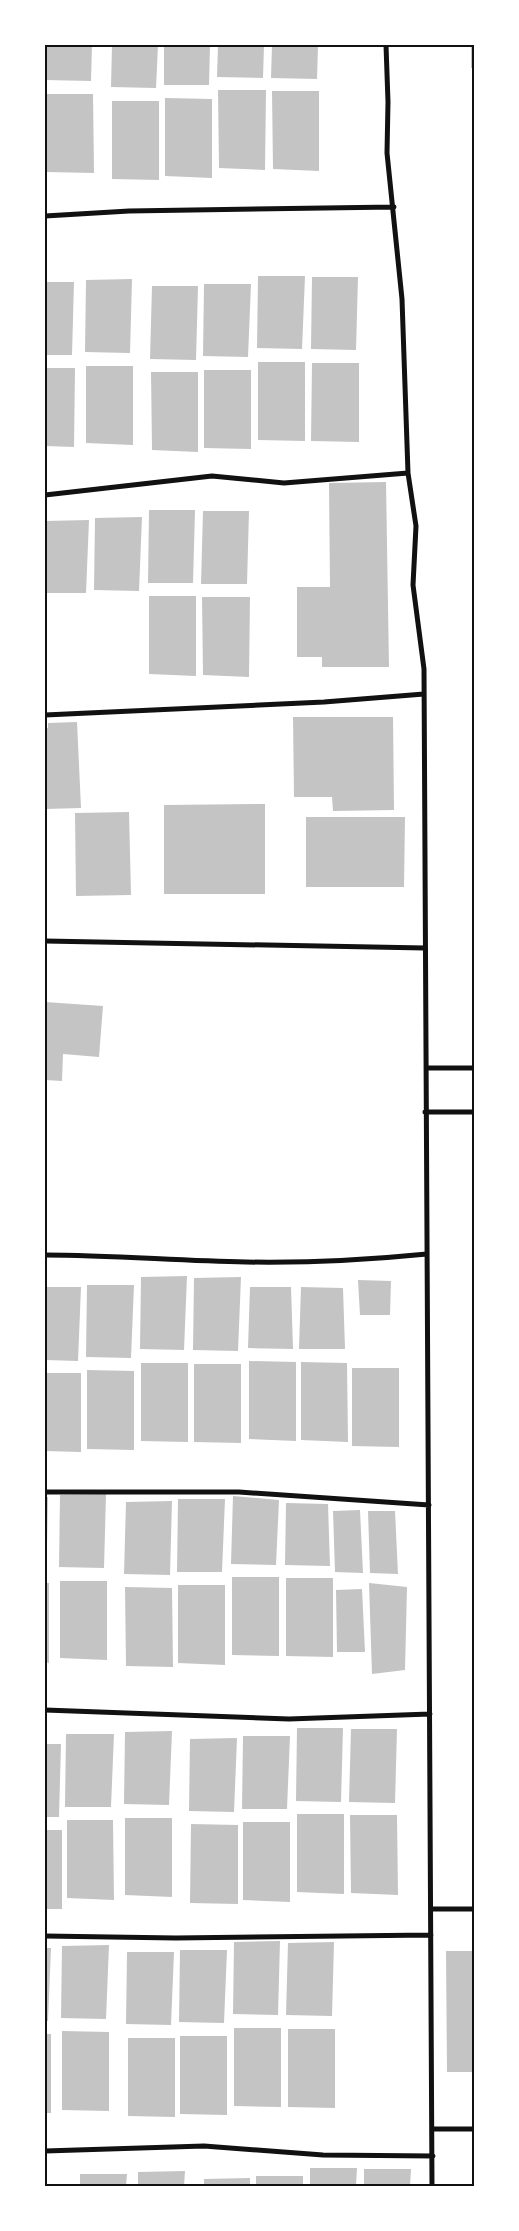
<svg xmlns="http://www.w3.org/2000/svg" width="519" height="2231" viewBox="0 0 519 2231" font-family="Montserrat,sans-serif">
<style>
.building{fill:#c4c4c4}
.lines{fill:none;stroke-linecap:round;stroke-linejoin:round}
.minor{stroke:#111;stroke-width:5}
.neatline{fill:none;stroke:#111;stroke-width:2}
</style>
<rect width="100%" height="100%" fill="#fff"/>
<path class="building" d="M 46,45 L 92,45 L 91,81 L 45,80 Z
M 112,45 L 158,45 L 156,88 L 111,87 Z
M 164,45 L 210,45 L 209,85 L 164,85 Z
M 218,45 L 264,45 L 263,78 L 217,77 Z
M 272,45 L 318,45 L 317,79 L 271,78 Z
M 471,45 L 474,45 L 474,68 L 471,68 Z
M 218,90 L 266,90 L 265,170 L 219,168 Z
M 272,91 L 319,91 L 319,171 L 273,169 Z
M 46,94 L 93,94 L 94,173 L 47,172 Z
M 165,98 L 212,99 L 212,178 L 165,176 Z
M 112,101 L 159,101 L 159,180 L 112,179 Z
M 258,276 L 305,276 L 302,349 L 257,348 Z
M 312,277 L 358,277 L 356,350 L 311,349 Z
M 132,279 L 130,353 L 85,352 L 86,280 Z
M 45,282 L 74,282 L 72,355 L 45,355 Z
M 204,284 L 251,284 L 248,357 L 203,356 Z
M 152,286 L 198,286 L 196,360 L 150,359 Z
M 258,362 L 305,362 L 305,441 L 258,440 Z
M 312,363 L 359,363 L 359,442 L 311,441 Z
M 86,366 L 133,366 L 133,445 L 86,443 Z
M 45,368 L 75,368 L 74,447 L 45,446 Z
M 204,370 L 251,370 L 251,449 L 204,448 Z
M 151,372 L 198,372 L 198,452 L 152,450 Z
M 386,482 L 389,667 L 322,667 L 322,657 L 297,657 L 297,587 L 330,587 L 329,483 Z
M 149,510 L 195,510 L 193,583 L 148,583 Z
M 203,511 L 249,511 L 247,584 L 201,584 Z
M 142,517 L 139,591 L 94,590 L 95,518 Z
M 89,520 L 86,593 L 45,593 L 45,521 Z
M 149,596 L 196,596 L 196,676 L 149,674 Z
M 202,597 L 250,597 L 249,677 L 203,675 Z
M 293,717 L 393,717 L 394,810 L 333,811 L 332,797 L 294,797 Z
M 77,722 L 81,808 L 45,809 L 45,728 L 48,728 L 48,723 Z
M 265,804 L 265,894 L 164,894 L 164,805 Z
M 129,812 L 131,895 L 76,896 L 75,813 Z
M 306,817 L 405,817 L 404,887 L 306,887 Z
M 45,1002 L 103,1006 L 99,1057 L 63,1054 L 62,1081 L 45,1080 Z
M 187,1276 L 184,1350 L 140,1349 L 141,1277 Z
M 241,1277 L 238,1351 L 193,1350 L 194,1278 Z
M 358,1280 L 391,1281 L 390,1315 L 360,1315 Z
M 87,1285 L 134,1285 L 131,1358 L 86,1357 Z
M 45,1287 L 81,1287 L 78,1361 L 45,1360 Z
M 250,1287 L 291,1287 L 293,1349 L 248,1348 Z
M 301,1287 L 343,1288 L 345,1349 L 299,1349 Z
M 249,1361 L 296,1362 L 296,1441 L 249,1439 Z
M 301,1362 L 347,1363 L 348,1442 L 301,1440 Z
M 141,1363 L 188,1363 L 188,1442 L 141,1441 Z
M 194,1364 L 241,1364 L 241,1443 L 194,1442 Z
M 352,1368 L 399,1368 L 399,1447 L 352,1446 Z
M 87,1370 L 134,1371 L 134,1450 L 87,1449 Z
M 45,1373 L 81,1373 L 81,1452 L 45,1451 Z
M 106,1494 L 104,1568 L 59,1567 L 60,1495 Z
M 233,1496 L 279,1500 L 276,1565 L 231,1564 Z
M 45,1497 L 48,1497 L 47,1546 L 45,1546 Z
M 178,1499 L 225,1499 L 222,1572 L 177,1572 Z
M 172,1501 L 170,1575 L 124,1574 L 126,1502 Z
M 286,1503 L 328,1504 L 330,1566 L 285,1565 Z
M 360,1510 L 363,1573 L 335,1572 L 333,1511 Z
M 368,1511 L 395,1511 L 398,1574 L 370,1573 Z
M 232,1577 L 279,1577 L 279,1656 L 232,1655 Z
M 286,1578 L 333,1578 L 333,1657 L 286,1656 Z
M 60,1581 L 107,1581 L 107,1660 L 60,1658 Z
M 45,1583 L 49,1583 L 49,1663 L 45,1662 Z
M 369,1583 L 407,1587 L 405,1670 L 372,1674 Z
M 178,1585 L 225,1585 L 225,1665 L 178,1663 Z
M 125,1587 L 172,1588 L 173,1667 L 126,1666 Z
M 362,1589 L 365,1652 L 337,1652 L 336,1590 Z
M 297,1728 L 343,1728 L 341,1802 L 296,1801 Z
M 351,1729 L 397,1729 L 395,1803 L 349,1802 Z
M 172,1731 L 169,1805 L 124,1804 L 125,1732 Z
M 66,1734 L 114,1734 L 111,1807 L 65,1807 Z
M 243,1736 L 290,1736 L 287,1809 L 242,1809 Z
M 237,1738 L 234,1812 L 189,1811 L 190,1739 Z
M 45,1744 L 61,1744 L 59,1817 L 45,1817 Z
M 297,1814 L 344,1814 L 344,1894 L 297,1892 Z
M 350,1815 L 397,1815 L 398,1895 L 351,1893 Z
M 125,1818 L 172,1818 L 172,1897 L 125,1895 Z
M 67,1820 L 113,1820 L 114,1900 L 67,1898 Z
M 243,1822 L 290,1822 L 290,1902 L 243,1900 Z
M 191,1824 L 238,1825 L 238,1904 L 190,1903 Z
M 45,1830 L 62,1830 L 62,1909 L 45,1909 Z
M 280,1941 L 278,2015 L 233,2014 L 234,1942 Z
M 334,1942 L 332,2016 L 286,2015 L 288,1943 Z
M 109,1945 L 106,2019 L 61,2018 L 62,1946 Z
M 45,1948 L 51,1948 L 48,2021 L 45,2021 Z
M 180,1950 L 227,1950 L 224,2023 L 179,2022 Z
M 446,1951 L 474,1951 L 474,2072 L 447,2072 Z
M 127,1952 L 174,1952 L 171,2025 L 126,2024 Z
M 234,2028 L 281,2028 L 281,2107 L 234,2106 Z
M 288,2029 L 335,2029 L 335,2108 L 288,2107 Z
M 62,2031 L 109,2032 L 109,2111 L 62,2110 Z
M 45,2034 L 51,2034 L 51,2113 L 45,2113 Z
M 180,2036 L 227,2036 L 227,2115 L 180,2114 Z
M 128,2038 L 175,2038 L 175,2117 L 128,2116 Z
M 310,2168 L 357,2168 L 356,2186 L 310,2186 Z
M 364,2169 L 411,2169 L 410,2186 L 364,2186 Z
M 185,2171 L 184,2186 L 138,2186 L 138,2172 Z
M 80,2174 L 127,2174 L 126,2186 L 80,2186 Z
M 256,2176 L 303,2176 L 303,2186 L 256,2186 Z
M 250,2178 L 250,2186 L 204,2186 L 204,2179 Z
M 45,2184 L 75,2184 L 75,2186 L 45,2186 Z"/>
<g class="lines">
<path class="minor" d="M 386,45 L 388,102 L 387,153 L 402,299 L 408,473 L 416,526 L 413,585 L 424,669 L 432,2186
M 45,216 L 129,211 L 394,207
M 45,495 L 212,476 L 284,483 L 408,473
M 45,715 L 324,702 L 424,694
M 45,941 L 425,948
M 426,1068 L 474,1068
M 425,1112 L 474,1112
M 45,1255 C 112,1255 179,1261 246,1262 C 306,1263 367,1260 427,1254
M 45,1492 L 239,1492 L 429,1505
M 45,1710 L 289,1719 L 430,1714
M 431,1909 L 474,1909
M 45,1936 L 176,1938 L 431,1935
M 432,2129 L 474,2129
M 45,2151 L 204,2146 L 323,2155 L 433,2156"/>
</g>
<rect width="519" height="2231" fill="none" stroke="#ffffff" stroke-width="92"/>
<rect x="46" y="46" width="427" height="2139" class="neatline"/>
</svg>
